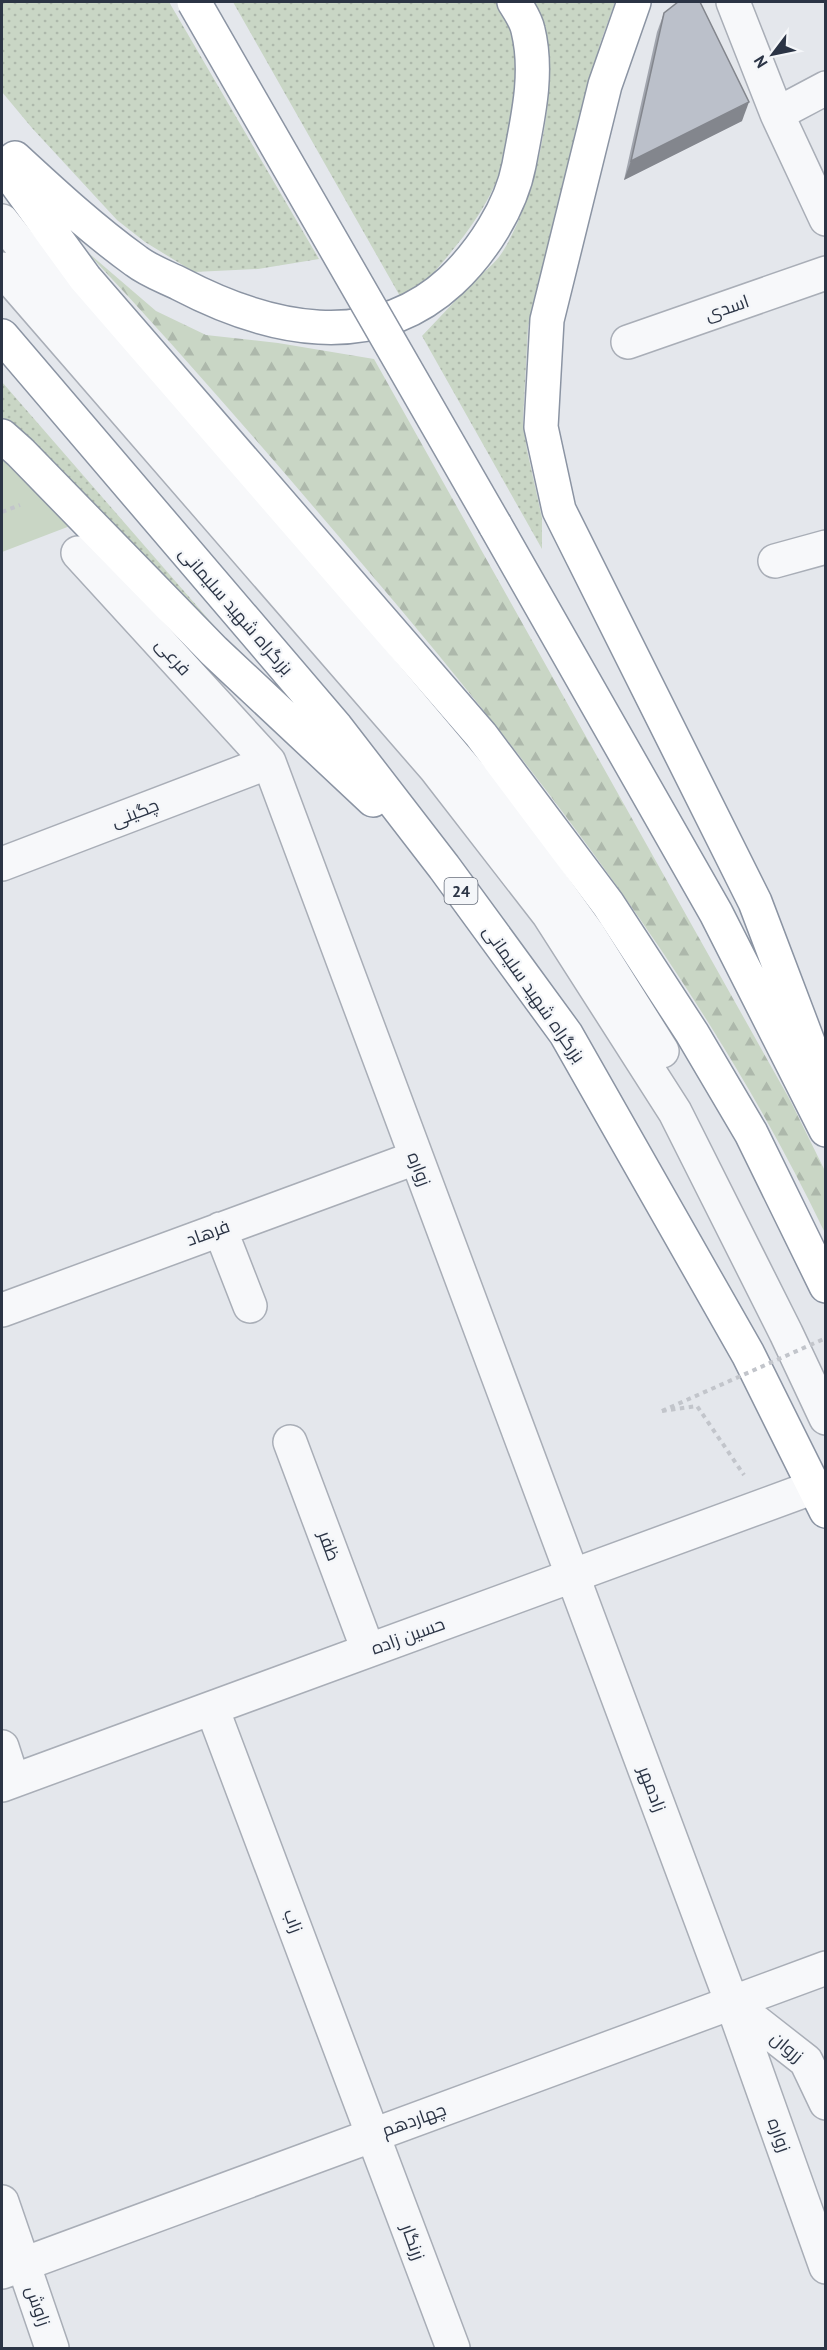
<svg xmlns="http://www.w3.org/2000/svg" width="827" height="2350" viewBox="0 0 827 2350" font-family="'PT Sans',Cairo,sans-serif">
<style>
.grass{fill:url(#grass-dots)}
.forest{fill:url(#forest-firs)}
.park{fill:#c9d6c5}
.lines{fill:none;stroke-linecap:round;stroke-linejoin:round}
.minor-casing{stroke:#a9aeb7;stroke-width:36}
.highway-casing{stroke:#8b94a3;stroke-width:36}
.path{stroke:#c2c5cb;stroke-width:4;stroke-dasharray:4.5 4.5;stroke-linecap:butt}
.minor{stroke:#f7f8fa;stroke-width:33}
.highway{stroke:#fff;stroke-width:33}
.highway-bridge-casing{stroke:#8b94a3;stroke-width:36;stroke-linecap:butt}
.path-bridge{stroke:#c2c5cb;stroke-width:4;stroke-dasharray:4.5 4.5;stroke-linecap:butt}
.highway-bridge{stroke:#fff;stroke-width:33}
.wall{fill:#a1a5ae}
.shaded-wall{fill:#83868d}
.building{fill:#bbc0ca;stroke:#83868d;stroke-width:1.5}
.labels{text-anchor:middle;stroke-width:4.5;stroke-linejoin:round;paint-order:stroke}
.shield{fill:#f4f6f9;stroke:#676e7b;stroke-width:1.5}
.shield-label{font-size:16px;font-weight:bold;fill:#2b3445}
.street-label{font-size:18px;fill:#2b3445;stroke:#f4f6f9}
</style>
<defs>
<pattern id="grass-dots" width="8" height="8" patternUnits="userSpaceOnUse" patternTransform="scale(1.5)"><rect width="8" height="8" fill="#c9d6c5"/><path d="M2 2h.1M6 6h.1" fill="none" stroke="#adb8ab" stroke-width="1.8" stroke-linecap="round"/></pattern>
<pattern id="forest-firs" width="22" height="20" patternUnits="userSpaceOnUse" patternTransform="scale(1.5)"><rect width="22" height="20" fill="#c9d6c5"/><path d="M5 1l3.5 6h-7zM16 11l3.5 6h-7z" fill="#adb8ab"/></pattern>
</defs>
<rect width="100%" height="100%" fill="#e4e7ec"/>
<path class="grass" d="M 2,2 L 169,2 L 319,259 L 258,269 L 194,272 L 145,242 L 117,220 L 32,128 L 2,92 Z
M 233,2 L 500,2 C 518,40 520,62 515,104 C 507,197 463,239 405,305 Z
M 534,2 L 615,2 L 600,44 L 528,327 L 523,420 L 527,450 L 542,518 L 542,549 L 422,336 C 439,318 456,300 473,282 C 481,274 492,266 499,257 C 537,203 569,61 534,2 Z
M 2,382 L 230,644 L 31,439 L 11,421 L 2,419 Z"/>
<path class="forest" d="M 85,250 L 156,311 L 206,335 L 278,343 L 374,359 L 790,1100 L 825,1171 L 825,1233 C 708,989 539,772 364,566 C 273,459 181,352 85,250 Z"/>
<path class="park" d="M 2,454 L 70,526 L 2,552 Z"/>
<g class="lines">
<defs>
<path id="minor" d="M 733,2 L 777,114 L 826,219
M 777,114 L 826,88
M 2,221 L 91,334 L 218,476 L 494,803 L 589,935 L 662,1051
M 2,269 L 435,768 L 549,915 L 675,1112 L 786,1333 L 826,1418
M 628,342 L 826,273
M 78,553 L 269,762 L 732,2003 L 826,2267
M 775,561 L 826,547
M 2,864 L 269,762
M 220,1229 L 250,1306
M 2,1310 L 415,1158
M 290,1442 L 368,1650
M 212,1708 L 453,2348
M 2,1747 L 13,1781
M 2,1785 L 814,1487
M 732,2003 L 806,2061 L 826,2103
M 2,2202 L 52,2348
M 2,2272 L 826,1968"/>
<path id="highway" d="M 634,2 L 605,85 L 547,320 L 541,427 L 559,510 L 755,902 L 826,1089
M 15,158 C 54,194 93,230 136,261 C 149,271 166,277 180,284 C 268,330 372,354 451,281 C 482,252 511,207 519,165 C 527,121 539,75 528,30 C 526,20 519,10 514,2
M 2,164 L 85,278 L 481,735 L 608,904 L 692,1033 L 751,1133 L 826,1286
M 2,336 L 336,727 L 444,867 L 566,1034 L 748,1354 L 826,1511
M 2,436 L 20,452 L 214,651 L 373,800
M 495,525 L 716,913 L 826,1130"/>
</defs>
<use href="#minor" class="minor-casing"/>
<use href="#highway" class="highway-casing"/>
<path class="path" d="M 2,512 L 20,505
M 662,1411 L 697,1406 L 744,1475"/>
<use href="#minor" class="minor"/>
<use href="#highway" class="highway"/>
<defs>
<path id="highway-bridge" d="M 194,2 L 495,525"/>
</defs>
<use href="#highway-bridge" class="highway-bridge-casing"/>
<path class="path-bridge" d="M 662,1411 L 826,1338"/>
<use href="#highway-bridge" class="highway-bridge"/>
</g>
<path class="wall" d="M 664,13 L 742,121 L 624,180 L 657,32 Z"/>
<path class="shaded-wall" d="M 749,102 L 742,121 L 624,180 L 631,161 Z"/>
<path class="building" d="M 678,2 L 700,2 L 749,102 L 631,161 L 664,13 Z"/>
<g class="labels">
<rect class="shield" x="444.5" y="878" width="33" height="26" rx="4.5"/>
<g class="shield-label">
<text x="461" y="897">24</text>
</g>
<g class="street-label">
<text transform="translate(727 308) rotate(-19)" y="6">اسدی</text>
<text transform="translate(236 611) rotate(49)" y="6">بزرگراه شهید سلیمانی</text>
<text transform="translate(173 657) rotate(48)" y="6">فرعی</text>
<text transform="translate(135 813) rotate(-21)" y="6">چگینی</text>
<text transform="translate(534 994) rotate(55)" y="6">بزرگراه شهید سلیمانی</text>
<text transform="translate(419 1169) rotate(69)" y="6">زواره</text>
<text transform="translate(208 1233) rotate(-20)" y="6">فرهاد</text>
<text transform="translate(329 1546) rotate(70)" y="6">ظفر</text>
<text transform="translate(408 1636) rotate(-20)" y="6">حسین زاده</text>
<text transform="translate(652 1789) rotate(69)" y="6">زادمهر</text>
<text transform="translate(293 1921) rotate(69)" y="6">زاب</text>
<text transform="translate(787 2047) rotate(40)" y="6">زروان</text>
<text transform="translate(414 2120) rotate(-20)" y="6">چهاردهم</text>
<text transform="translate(779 2135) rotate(70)" y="6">زواره</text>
<text transform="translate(413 2242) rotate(70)" y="6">زرنگار</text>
<text transform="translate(38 2306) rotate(71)" y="6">زاوش</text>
</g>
</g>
<rect width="827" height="2350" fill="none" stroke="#2b3445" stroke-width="6"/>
<g transform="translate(773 54) rotate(238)" stroke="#f4f6f9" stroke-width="4.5" paint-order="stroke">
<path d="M0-4.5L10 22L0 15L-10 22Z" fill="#2b3445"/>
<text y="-9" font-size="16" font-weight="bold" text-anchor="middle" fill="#2b3445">N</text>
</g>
</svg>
